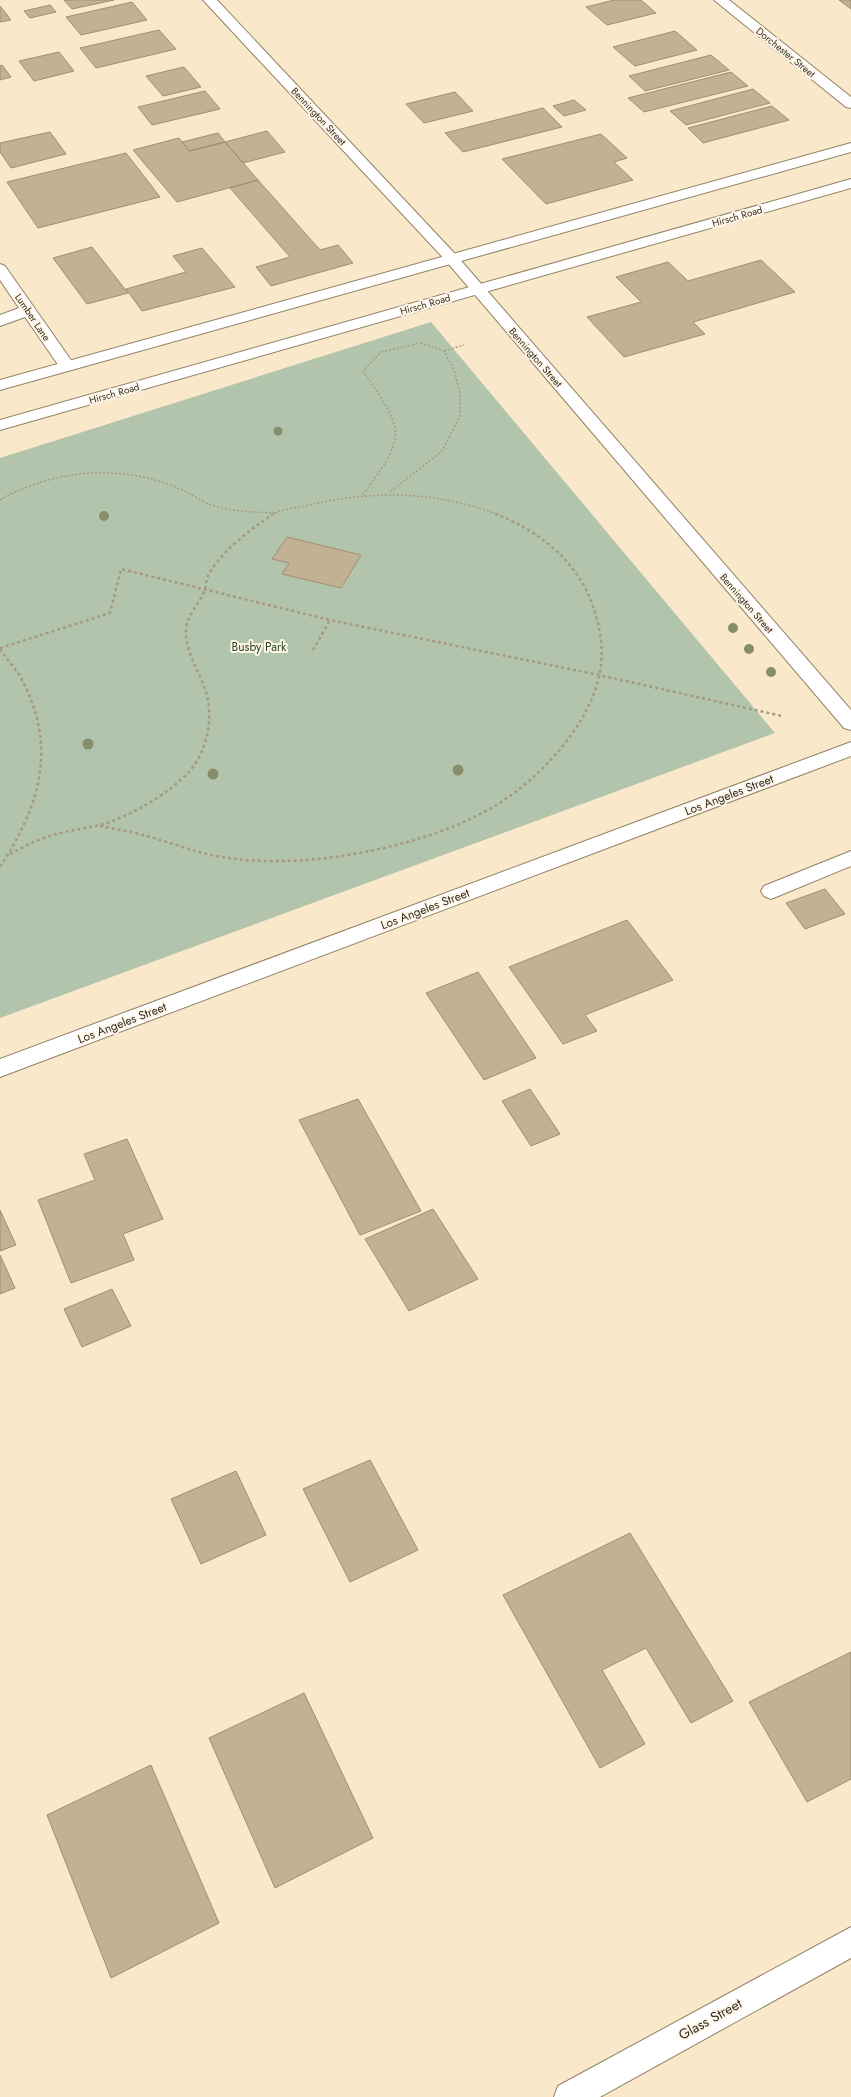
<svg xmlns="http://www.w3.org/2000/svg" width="851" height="2097" viewBox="0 0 851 2097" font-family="Jost,sans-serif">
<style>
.green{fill:#b3c4ad}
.building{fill:#c2b294;stroke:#9f8f73}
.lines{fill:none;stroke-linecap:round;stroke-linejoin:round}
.minor-casing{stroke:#918165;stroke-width:2}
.major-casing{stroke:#918165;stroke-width:2}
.path-far1{stroke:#a69982;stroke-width:1.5;stroke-dasharray:2 2;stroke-linecap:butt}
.path{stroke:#a69982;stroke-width:2.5;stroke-dasharray:3 3;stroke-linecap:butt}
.minor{fill:#fff;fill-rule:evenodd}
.major{fill:#fff;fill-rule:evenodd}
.tree{fill:#878e6b}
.labels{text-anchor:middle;stroke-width:4;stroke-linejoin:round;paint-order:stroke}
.far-street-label{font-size:10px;fill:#342e22;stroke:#fef7ea}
.park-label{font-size:12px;fill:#2a451e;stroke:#fef7ea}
.street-label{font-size:12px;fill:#342e22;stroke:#fef7ea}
.near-street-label{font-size:14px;fill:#342e22;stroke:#fef7ea}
</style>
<rect width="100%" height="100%" fill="#f9e8c9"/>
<path class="green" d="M 431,322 L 775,733 L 0,1018 L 0,458 Z"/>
<path class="building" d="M 64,0 L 114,0 L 72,9 Z
M 614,0 L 641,0 L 656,13 L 607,25 L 586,7 Z
M 839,0 L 851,0 L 851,9 Z
M 132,2 L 147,20 L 81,35 L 66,17 Z
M 50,5 L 56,12 L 30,18 L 24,11 Z
M 0,6 L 11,20 L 0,22 Z
M 159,30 L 176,49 L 96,68 L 80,48 Z
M 675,31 L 697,50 L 635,66 L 613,47 Z
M 59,52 L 74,71 L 34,81 L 19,61 Z
M 711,55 L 729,70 L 645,91 L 629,76 Z
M 2,65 L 11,77 L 0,80 L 0,66 Z
M 184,67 L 201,87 L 163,96 L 146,76 Z
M 731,72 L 748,86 L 644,112 L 628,98 Z
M 753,89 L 770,103 L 686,125 L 670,111 Z
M 205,91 L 220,109 L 152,125 L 138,107 Z
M 455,92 L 473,111 L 424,123 L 406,104 Z
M 574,100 L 586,110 L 564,116 L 553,106 Z
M 772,106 L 789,120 L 703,143 L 688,128 Z
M 543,108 L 562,127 L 463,152 L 445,133 Z
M 267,131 L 285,152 L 243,163 L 225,142 Z
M 50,132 L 66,154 L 11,168 L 0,152 L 0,143 Z
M 218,133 L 225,142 L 189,151 L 182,142 Z
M 601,134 L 627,158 L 614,162 L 633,180 L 546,204 L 502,159 Z
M 179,138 L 189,151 L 225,142 L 258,180 L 177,202 L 133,150 Z
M 126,153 L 160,197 L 38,228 L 7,182 Z
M 258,180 L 320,250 L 338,245 L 353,263 L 271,286 L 256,267 L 290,257 L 230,188 Z
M 92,247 L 128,293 L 87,304 L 53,258 Z
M 202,248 L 235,287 L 142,311 L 126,289 L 186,272 L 173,256 Z
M 761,260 L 795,292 L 693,322 L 705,334 L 624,357 L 587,317 L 641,302 L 616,277 L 668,262 L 688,281 Z
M 287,537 L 361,555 L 341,588 L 282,574 L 289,563 L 272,559 Z
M 825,889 L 845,914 L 805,929 L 786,903 Z
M 627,920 L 673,980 L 585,1015 L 597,1031 L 563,1044 L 509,967 Z
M 478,972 L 536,1058 L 484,1080 L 426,993 Z
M 530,1089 L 560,1134 L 531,1146 L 502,1101 Z
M 358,1099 L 421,1211 L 360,1235 L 299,1120 Z
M 127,1139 L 163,1219 L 123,1234 L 134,1260 L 71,1283 L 38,1200 L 95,1180 L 84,1154 Z
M 433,1209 L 478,1279 L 409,1311 L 365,1239 Z
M 0,1210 L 16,1245 L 0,1251 Z
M 0,1255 L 15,1288 L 0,1294 Z
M 112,1289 L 131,1326 L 82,1347 L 64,1309 Z
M 370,1460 L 418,1550 L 350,1582 L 303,1489 Z
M 236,1471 L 266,1535 L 201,1564 L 171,1499 Z
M 630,1533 L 733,1701 L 691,1723 L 646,1648 L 602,1670 L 645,1744 L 600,1768 L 503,1595 Z
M 851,1652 L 851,1779 L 807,1802 L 749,1702 Z
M 304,1693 L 373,1838 L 275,1888 L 209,1738 Z
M 151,1765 L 219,1923 L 111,1978 L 47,1815 Z"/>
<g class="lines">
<defs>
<path id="minor" d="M 203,0 L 217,0 L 457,256 L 851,710 L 851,730 L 844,728 L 447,262 Z
M 714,0 L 729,0 L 851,97 L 851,108 L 846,107 Z
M 0,264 L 5,266 L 73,363 L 75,366 L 73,369 L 61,369 L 25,317 L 0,326 L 0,315 L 19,308 L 0,280 Z
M 851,742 L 851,756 L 0,1077 L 0,1059 Z
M 851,851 L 851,866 L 771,899 L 764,896 L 761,891 L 764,886 Z
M 851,1927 L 851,1958 L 600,2097 L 554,2097 L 558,2086 Z"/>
<path id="major" d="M 851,143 L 851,152 L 0,390 L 0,380 Z
M 851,179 L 851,188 L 0,430 L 0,420 Z"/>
</defs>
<use href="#minor" class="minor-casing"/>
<use href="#major" class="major-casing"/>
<path class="path-far1" d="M 444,351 L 464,345
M 363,495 C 374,478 391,460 395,439 C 399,418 374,388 363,371 L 381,352 L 421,343 L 444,351 L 454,370 L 460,393 L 460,416 L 442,451 L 390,492
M 0,500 C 53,470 115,464 173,486 C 187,491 198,500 212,505 C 232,512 254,512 275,513
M 271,515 C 283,508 297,508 309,505 C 374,490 437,491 499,515"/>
<path class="path" d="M 0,648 L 110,613 L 121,569 L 330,620 L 599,675 L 782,716
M 0,649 C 6,658 14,667 20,676 C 58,746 41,804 0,867
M 313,650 L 330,620
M 100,826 C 114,829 129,831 143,835 C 166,841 188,850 211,855 C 269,867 335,860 392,846 C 429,837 465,824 498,804 C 543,776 595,719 601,665 C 603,646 600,627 594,610 C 580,563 541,532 496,514
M 10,854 C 25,846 40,838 57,834 C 74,829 91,828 107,823 C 135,813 164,796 185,776 C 207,755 215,718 205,689 C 198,669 185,651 186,629 C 187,616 198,605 203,594 C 207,588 205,580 209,574 C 220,553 253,527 273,514"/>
<use href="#minor" class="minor"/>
<use href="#major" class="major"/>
</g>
<g class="tree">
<circle cx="278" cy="431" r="4.5"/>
<circle cx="104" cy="516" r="5"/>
<circle cx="733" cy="628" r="5"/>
<circle cx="749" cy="649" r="5"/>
<circle cx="771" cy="672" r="5"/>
<circle cx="88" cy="744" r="5.5"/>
<circle cx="458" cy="770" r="5.5"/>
<circle cx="213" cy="774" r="5.5"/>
</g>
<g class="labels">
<g class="far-street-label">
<text transform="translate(786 52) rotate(39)" y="4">Dorchester Street</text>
<text transform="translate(319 116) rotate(47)" y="4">Bennington Street</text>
<text transform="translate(737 216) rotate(-16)" y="4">Hirsch Road</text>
<text transform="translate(425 304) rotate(-16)" y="4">Hirsch Road</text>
<text transform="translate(33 317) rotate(56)" y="4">Lumber Lane</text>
<text transform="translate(536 357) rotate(49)" y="4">Bennington Street</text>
<text transform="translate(114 393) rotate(-16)" y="4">Hirsch Road</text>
<text transform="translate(747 603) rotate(49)" y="4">Bennington Street</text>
</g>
<g class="park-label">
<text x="259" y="651">Busby Park</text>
</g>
<g class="street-label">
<text transform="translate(729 795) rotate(-21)" y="4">Los Angeles Street</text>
<text transform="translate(425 909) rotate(-21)" y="4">Los Angeles Street</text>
<text transform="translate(122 1023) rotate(-21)" y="4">Los Angeles Street</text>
</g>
<g class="near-street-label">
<text transform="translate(710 2019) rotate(-29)" y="5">Glass Street</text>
</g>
</g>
</svg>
